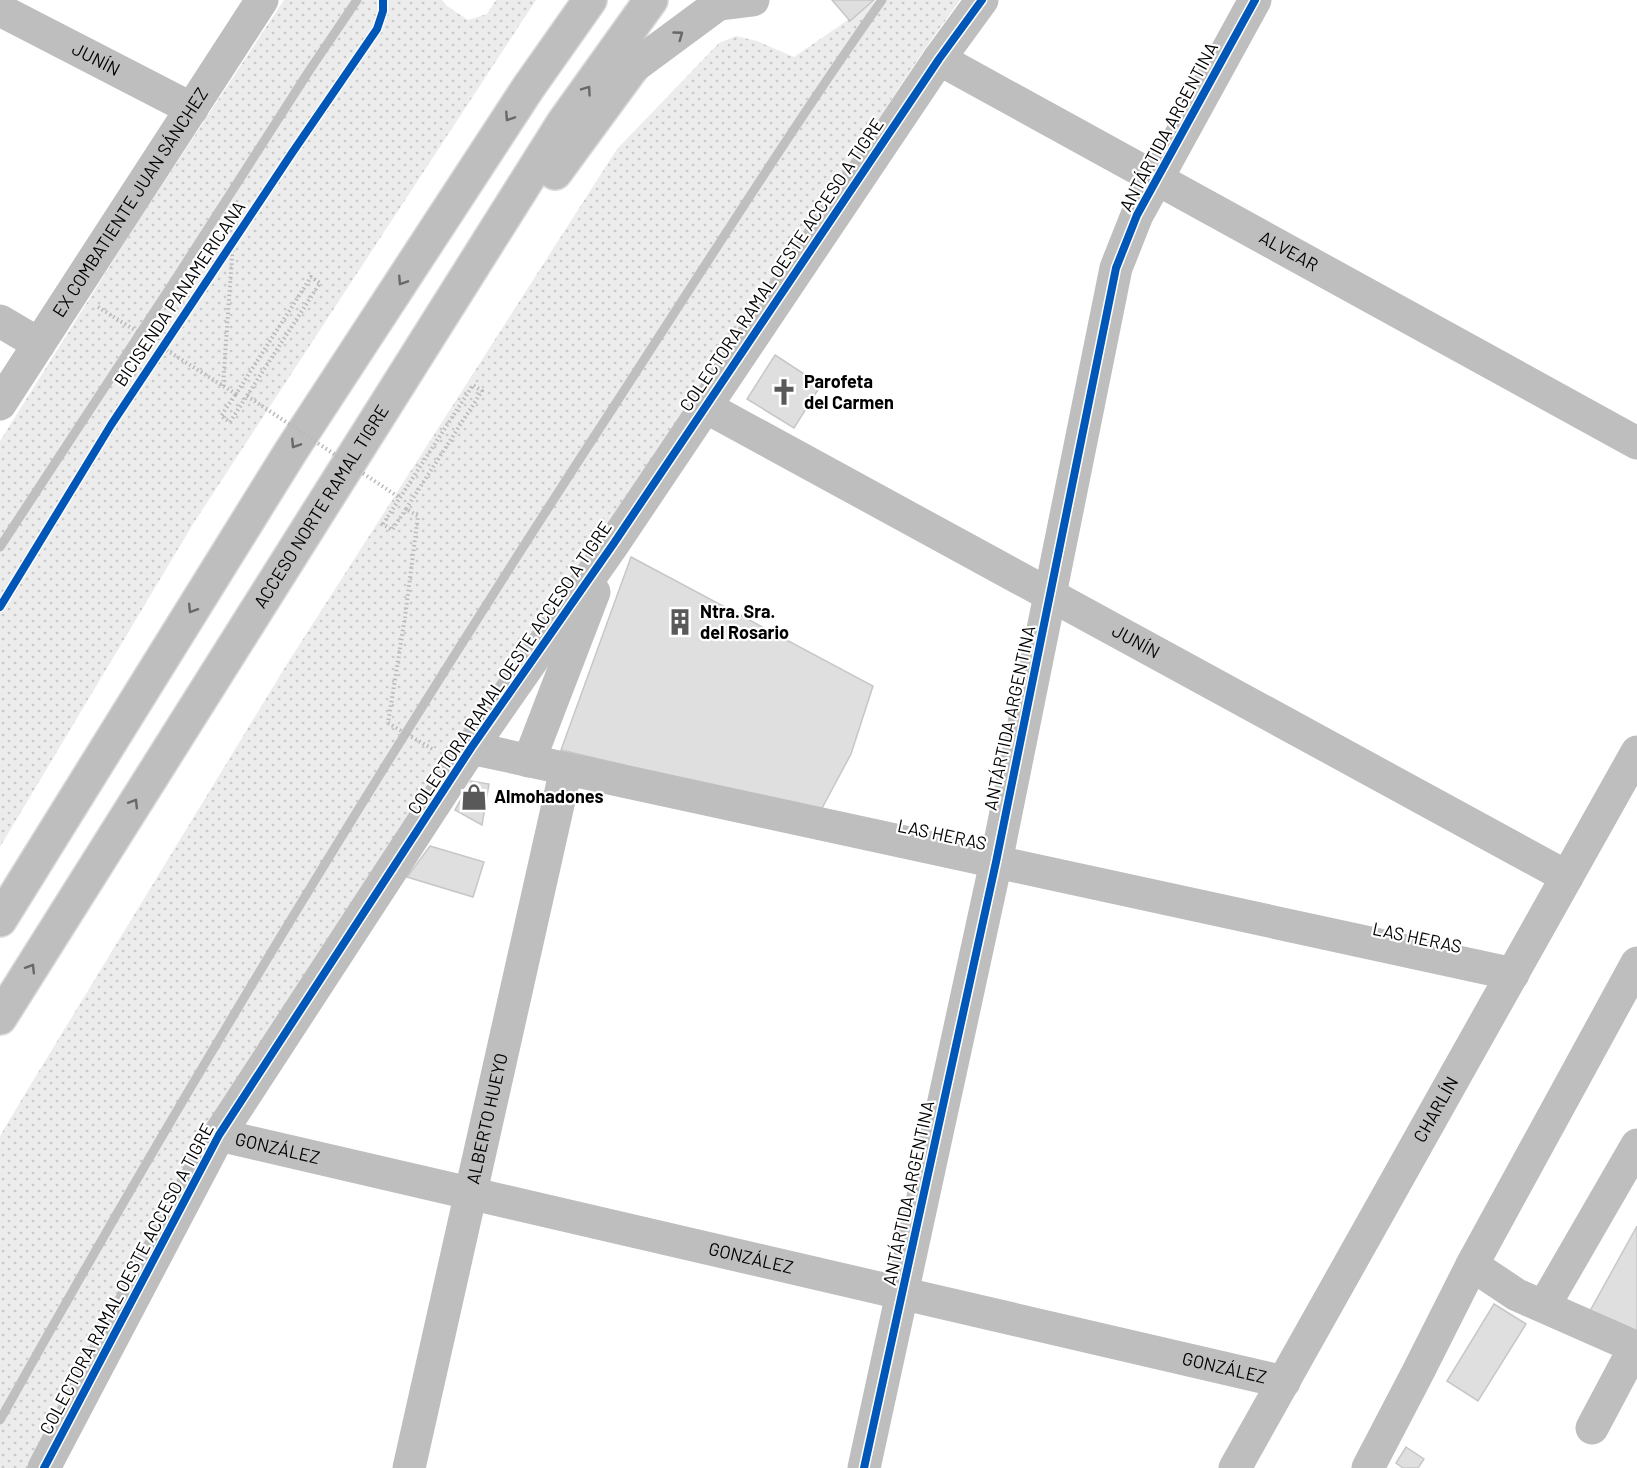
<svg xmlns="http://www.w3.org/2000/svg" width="1637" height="1468" viewBox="0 0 1637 1468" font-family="Barlow,sans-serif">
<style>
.grass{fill:url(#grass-dots)}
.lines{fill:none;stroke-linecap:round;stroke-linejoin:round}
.stream{stroke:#bfbfbf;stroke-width:9}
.building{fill:#dfdfdf;stroke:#c7c7c7;stroke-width:1.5}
.highway-casing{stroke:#dbdbdb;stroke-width:36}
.path{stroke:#b9b9b9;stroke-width:4;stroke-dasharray:1.5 3;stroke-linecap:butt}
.minor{stroke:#bebebe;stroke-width:33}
.highway{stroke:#bebebe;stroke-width:33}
.path-bridge{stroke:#b9b9b9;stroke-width:4;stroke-dasharray:1.5 3;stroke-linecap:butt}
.cycleway-casing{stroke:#fff;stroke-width:11}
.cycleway{stroke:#0057b8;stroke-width:8}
.oneway{stroke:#686868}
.labels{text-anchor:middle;stroke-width:4.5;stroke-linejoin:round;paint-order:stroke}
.street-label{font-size:18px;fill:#000;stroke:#fff}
.poi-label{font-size:18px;font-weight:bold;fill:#000;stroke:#fff;text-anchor:start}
</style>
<defs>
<pattern id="grass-dots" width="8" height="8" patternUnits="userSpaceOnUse" patternTransform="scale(1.5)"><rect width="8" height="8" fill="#ececec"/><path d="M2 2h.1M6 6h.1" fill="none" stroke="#c9c9c9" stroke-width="1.8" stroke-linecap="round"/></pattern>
</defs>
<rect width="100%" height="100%" fill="#fff"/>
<path class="grass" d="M 284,0 L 442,0 L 447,6 L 468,20 L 487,14 L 496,0 L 536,0 L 193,524 L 0,847 L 0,441 L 137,223 Z
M 877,0 L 960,0 L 922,53 L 696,395 L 379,867 L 35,1468 L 0,1468 L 0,1136 L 28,1089 L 287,664 L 617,149 L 719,43 L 736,36 L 757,41 L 794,57 Z"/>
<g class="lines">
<path class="stream" d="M 0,547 L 173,283 L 309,71 L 357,0
M 0,1420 C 193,1073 401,733 618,400 C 705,266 790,131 882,0"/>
</g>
<path class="building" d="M 832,0 L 874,0 L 850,21 Z
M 775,355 L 821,385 L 794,428 L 747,399 Z
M 631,557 L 873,686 L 851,754 L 820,812 L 561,750 Z
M 471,781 L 489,784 L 482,825 L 455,810 Z
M 430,846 L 484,862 L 473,897 L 407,877 Z
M 1637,1226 L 1637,1337 L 1590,1311 Z
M 1494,1304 L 1526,1324 L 1478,1401 L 1447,1381 Z
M 1406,1447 L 1424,1459 L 1418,1468 L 1403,1468 L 1396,1463 Z"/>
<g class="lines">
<defs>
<g id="highway">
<path d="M 555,173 L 632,68"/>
<path d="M 0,920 L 291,451 L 528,88 L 590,0"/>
<path id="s8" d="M 0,1018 L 563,123 L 651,0"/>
</g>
</defs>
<use href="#highway" class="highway-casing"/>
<path class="path" d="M 98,307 L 236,394 L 311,277 L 320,283 L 230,422 L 221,416 L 236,394
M 223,386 L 233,242
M 406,509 L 392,530 L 383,524 L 473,385 L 482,391 L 406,509 L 418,516 L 405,617 L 388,723 L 434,750"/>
<g class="minor">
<path d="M 721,4 L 753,0"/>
<path id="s1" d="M 0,10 L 192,109"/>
<path id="s2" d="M 939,59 L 1637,443"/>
<path d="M 632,68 L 724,0"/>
<path d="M 0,321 L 39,344"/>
<path id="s3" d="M 0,404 L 262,0"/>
<path id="s4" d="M 704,406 L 1567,877"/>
<path d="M 471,748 L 1513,974"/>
<path d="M 529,761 L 594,592"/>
<path id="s5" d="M 219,1135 L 1284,1382"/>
<path d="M 1472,1265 L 1517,1295 L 1635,1347 L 1592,1428"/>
<path d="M 1544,1306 L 1637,1145"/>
<path d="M 44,1468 L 219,1135 L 471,748 L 614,543 L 939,59 L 982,0"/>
<path id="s6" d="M 409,1468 L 566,769"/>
<path d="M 864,1468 L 996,862 L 1116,268 L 1137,215 L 1255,0"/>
<path id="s7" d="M 1235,1468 L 1637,752"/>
<path d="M 1368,1468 L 1417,1374 L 1472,1265 L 1637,963"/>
</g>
<use href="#highway" class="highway"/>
<path class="path-bridge" d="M 247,396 L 400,498"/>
<defs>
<path id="cycleway" d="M 0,607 L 111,425 L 292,153 L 377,29 L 383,11 L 383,0
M 44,1468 L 219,1135 L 471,748 L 614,543 L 939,59 L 982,0
M 864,1468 L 996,862 L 1116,268 L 1137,215 L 1255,0"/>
</defs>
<use href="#cycleway" class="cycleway-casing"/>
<use href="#cycleway" class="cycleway"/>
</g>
<defs><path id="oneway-chevron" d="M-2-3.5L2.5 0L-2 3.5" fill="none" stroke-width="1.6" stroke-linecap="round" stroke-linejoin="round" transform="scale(1.5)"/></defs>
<g class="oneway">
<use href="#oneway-chevron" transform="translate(679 35) rotate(-36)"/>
<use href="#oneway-chevron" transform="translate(587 90) rotate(-55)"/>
<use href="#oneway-chevron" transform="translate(509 117) rotate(123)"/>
<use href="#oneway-chevron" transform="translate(402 281) rotate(123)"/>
<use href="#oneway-chevron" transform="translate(295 444) rotate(123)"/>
<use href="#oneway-chevron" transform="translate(192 609) rotate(122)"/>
<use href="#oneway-chevron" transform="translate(134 803) rotate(-58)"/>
<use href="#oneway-chevron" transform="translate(31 968) rotate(-58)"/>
</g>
<defs>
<symbol id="church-bare" viewBox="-9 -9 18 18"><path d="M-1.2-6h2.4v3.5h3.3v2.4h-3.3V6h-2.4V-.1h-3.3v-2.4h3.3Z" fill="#595959" stroke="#fff" stroke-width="2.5" paint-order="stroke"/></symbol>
<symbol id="building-bare" viewBox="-9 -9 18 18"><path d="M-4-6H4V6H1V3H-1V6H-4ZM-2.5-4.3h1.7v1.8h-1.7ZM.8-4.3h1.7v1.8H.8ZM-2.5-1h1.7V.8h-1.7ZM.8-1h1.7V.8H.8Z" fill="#595959" stroke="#fff" stroke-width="2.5" paint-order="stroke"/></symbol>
<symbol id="shop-bare" viewBox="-9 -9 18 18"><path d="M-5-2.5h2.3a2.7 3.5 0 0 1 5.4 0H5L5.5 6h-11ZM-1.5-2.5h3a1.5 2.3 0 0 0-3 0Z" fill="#595959" stroke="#fff" stroke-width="2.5" paint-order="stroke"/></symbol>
</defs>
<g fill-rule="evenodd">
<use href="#church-bare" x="765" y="373" width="38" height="38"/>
<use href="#building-bare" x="661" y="603" width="38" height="38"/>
<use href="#shop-bare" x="455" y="778" width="38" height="38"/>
</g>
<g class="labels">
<g class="street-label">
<text dy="6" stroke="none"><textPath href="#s1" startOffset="108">JUNÍN</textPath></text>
<text transform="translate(1169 127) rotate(-62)" y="6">ANTÁRTIDA ARGENTINA</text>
<text dy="6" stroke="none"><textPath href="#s3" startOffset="240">EX COMBATIENTE JUAN SÁNCHEZ</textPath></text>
<text dy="6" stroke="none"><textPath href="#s2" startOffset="399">ALVEAR</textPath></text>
<text transform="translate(782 265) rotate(-56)" y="6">COLECTORA RAMAL OESTE ACCESO A TIGRE</text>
<text transform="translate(180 294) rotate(-56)" y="6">BICISENDA PANAMERICANA</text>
<text dy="6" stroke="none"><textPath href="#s8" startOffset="604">ACCESO NORTE RAMAL TIGRE</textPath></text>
<text dy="6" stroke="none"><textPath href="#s4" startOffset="492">JUNÍN</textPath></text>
<text transform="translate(510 668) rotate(-56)" y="6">COLECTORA RAMAL OESTE ACCESO A TIGRE</text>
<text transform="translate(1010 718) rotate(-78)" y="6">ANTÁRTIDA ARGENTINA</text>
<text transform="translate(942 835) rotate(12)" y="6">LAS HERAS</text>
<text transform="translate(1417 938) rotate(12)" y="6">LAS HERAS</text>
<text dy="6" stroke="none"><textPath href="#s7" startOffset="411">CHARLÍN</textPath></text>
<text dy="6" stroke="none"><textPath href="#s6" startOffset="358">ALBERTO HUEYO</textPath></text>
<text dy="6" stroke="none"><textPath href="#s5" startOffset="60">GONZÁLEZ</textPath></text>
<text transform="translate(909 1193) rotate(-78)" y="6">ANTÁRTIDA ARGENTINA</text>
<text dy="6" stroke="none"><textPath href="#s5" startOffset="546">GONZÁLEZ</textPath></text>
<text transform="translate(127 1279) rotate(-62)" y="6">COLECTORA RAMAL OESTE ACCESO A TIGRE</text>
<text dy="6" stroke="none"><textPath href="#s5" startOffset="1032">GONZÁLEZ</textPath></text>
</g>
<g class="poi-label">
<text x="804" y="388">Parofeta<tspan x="804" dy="21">del Carmen</tspan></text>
<text x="700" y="618">Ntra. Sra.<tspan x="700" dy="21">del Rosario</tspan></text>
<text x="494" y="803">Almohadones</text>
</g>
</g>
</svg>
